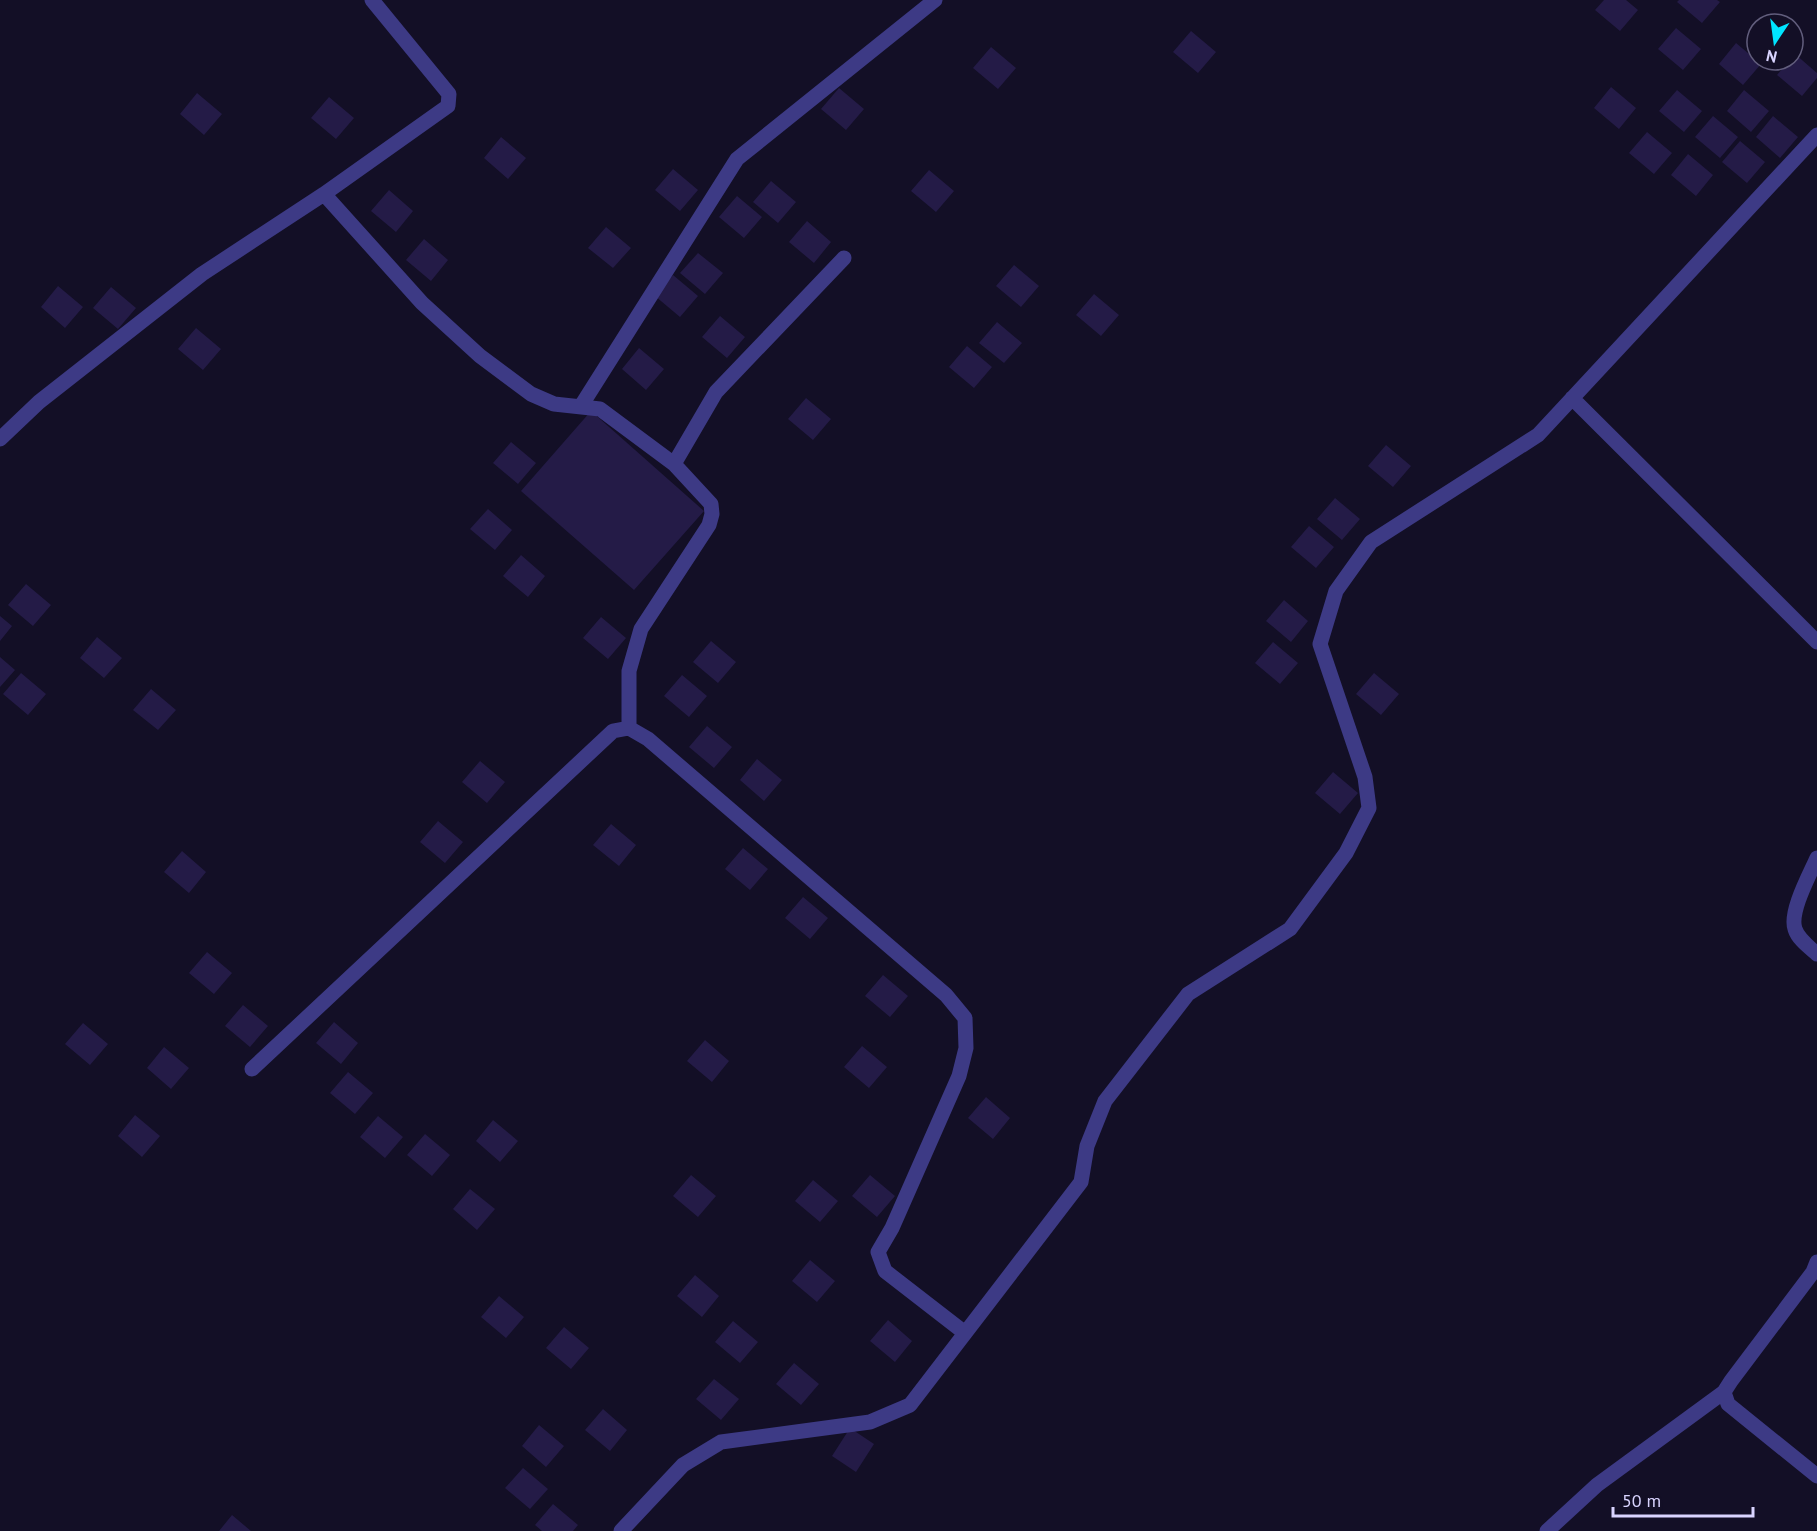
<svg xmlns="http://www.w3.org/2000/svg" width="1817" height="1531" viewBox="0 0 1817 1531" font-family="'PT Sans',sans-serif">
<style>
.building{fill:#241b47}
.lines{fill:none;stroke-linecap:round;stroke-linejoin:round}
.street{stroke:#3d3a85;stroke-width:15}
</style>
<rect width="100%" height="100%" fill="#130f26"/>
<path class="building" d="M 1604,0 L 1626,0 L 1638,10 L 1620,31 L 1595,10 Z
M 1679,0 L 1717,0 L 1720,2 L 1702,23 L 1677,2 Z
M 1676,28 L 1701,49 L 1683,70 L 1658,49 Z
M 1191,31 L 1216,52 L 1198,73 L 1173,52 Z
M 1736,43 L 1761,64 L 1743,85 L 1719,64 Z
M 991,47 L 1016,68 L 998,89 L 973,68 Z
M 1795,54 L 1817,73 L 1817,78 L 1802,96 L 1777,75 L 1790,60 L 1793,60 Z
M 1611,87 L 1636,108 L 1619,129 L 1594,108 Z
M 839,88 L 864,109 L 846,130 L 821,109 Z
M 1677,90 L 1702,111 L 1684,132 L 1659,111 Z
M 1744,90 L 1769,111 L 1751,132 L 1727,111 Z
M 197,93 L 222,114 L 204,135 L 180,114 Z
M 329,97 L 354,118 L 336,139 L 311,118 Z
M 1713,116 L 1738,137 L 1720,158 L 1695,137 Z
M 1773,116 L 1798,137 L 1780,158 L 1756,137 Z
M 1647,132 L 1672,153 L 1654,174 L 1629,153 Z
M 501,137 L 526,158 L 508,179 L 484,158 Z
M 1740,141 L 1765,162 L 1747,183 L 1722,162 Z
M 1688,154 L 1713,175 L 1696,196 L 1671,175 Z
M 673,169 L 698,190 L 680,211 L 655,190 Z
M 929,170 L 954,191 L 936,212 L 911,191 Z
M 771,181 L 796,202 L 778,223 L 753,202 Z
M 389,190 L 413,211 L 396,232 L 371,211 Z
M 737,196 L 762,217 L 744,238 L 719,217 Z
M 807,221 L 831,242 L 814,263 L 789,242 Z
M 606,227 L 631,248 L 613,268 L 588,248 Z
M 424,239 L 448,260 L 431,281 L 406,260 Z
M 698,253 L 723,273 L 705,294 L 680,273 Z
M 1014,265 L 1039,286 L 1021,307 L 996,286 Z
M 673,275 L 698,296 L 680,317 L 655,296 Z
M 58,286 L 83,307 L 65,328 L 41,307 Z
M 111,287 L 136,308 L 118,329 L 93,308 Z
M 1094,294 L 1119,315 L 1101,336 L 1076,315 Z
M 720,316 L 745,337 L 727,358 L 702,337 Z
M 997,322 L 1022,343 L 1004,363 L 979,343 Z
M 196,328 L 221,349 L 203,370 L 178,349 Z
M 967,346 L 992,367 L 974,388 L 949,367 Z
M 639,348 L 664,369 L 646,390 L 622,369 Z
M 806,398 L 831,419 L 813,440 L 788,419 Z
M 591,411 L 704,511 L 634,590 L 521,491 Z
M 511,442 L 536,463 L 518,484 L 493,463 Z
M 1386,445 L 1411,466 L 1393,487 L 1368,466 Z
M 1335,498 L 1360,519 L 1342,540 L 1317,519 Z
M 488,509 L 512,530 L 495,550 L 470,529 Z
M 1309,526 L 1334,547 L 1316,568 L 1291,547 Z
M 521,555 L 545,576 L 528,597 L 503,576 Z
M 26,584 L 51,605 L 33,626 L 8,605 Z
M 1284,600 L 1308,621 L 1291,642 L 1266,621 Z
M 0,616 L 12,626 L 0,641 Z
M 601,617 L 626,638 L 608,659 L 583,638 Z
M 97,637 L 122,658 L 104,678 L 80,658 Z
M 711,641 L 736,662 L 718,683 L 693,662 Z
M 1273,642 L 1298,663 L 1280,684 L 1255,663 Z
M 0,657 L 15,670 L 0,687 Z
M 21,673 L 46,694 L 28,715 L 3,694 Z
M 1374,673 L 1399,694 L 1381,715 L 1356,694 Z
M 682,675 L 707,696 L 689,717 L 664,696 Z
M 151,689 L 176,710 L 158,730 L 133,710 Z
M 707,726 L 732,747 L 714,768 L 689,747 Z
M 757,759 L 782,780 L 764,801 L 740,780 Z
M 480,761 L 505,782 L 487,803 L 462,782 Z
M 1333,772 L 1358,793 L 1340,814 L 1315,793 Z
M 438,821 L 463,842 L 445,863 L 420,842 Z
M 611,824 L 636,845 L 619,866 L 593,845 Z
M 743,848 L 768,869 L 750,890 L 725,869 Z
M 182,851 L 206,872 L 189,893 L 164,872 Z
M 803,897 L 828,918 L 810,939 L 785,918 Z
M 207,952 L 232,973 L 214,994 L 189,973 Z
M 883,975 L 908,996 L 890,1017 L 865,996 Z
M 243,1005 L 268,1026 L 250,1047 L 225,1026 Z
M 334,1022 L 358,1043 L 341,1064 L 316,1043 Z
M 83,1023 L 108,1044 L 90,1065 L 65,1044 Z
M 705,1040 L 729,1061 L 712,1082 L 687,1061 Z
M 862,1046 L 887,1067 L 869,1088 L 844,1067 Z
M 164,1047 L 189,1068 L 171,1089 L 147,1068 Z
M 348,1072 L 373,1093 L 355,1114 L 330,1093 Z
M 986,1097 L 1010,1118 L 993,1139 L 968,1118 Z
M 135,1115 L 160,1136 L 142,1157 L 118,1136 Z
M 378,1116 L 403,1137 L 385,1158 L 360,1137 Z
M 493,1120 L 518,1141 L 500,1162 L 476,1141 Z
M 425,1134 L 450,1155 L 432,1176 L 407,1155 Z
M 691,1175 L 716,1196 L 698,1217 L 673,1196 Z
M 870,1175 L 895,1196 L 877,1217 L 852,1196 Z
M 813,1180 L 838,1201 L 820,1222 L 795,1201 Z
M 470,1189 L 495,1209 L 477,1230 L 453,1209 Z
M 810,1260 L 835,1281 L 817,1302 L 792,1281 Z
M 695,1275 L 719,1296 L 702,1317 L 677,1296 Z
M 499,1296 L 524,1317 L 506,1338 L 481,1317 Z
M 888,1320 L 912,1341 L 895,1362 L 870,1341 Z
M 733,1321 L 758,1342 L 740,1363 L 715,1342 Z
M 564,1327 L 589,1348 L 571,1369 L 546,1348 Z
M 794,1363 L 819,1384 L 801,1405 L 776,1384 Z
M 714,1379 L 739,1399 L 721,1420 L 696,1399 Z
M 603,1409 L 627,1430 L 610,1451 L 585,1430 Z
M 539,1425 L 564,1446 L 546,1467 L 522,1446 Z
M 850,1428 L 874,1444 L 856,1472 L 832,1456 Z
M 523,1468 L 548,1489 L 530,1509 L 505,1488 Z
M 553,1504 L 578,1525 L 573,1531 L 542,1531 L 535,1525 Z
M 232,1515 L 251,1531 L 219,1531 Z"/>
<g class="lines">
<path class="street" d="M 324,194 L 422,303 L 480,356 L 531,394 L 554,404 L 600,409 L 674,464 L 711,504 L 712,514 L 709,525 L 641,629 L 629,671 L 629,728
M 1572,398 L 1817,642
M 581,406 L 737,159 L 935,0
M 0,439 L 39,402 L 202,274 L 324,194 L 448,106 L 449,94 L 372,0
M 674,464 L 716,392 L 844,258
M 1817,858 C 1810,874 1789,912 1795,929 C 1798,939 1809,947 1817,954
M 252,1069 L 613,731 L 629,728 L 648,739 L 946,995 L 965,1018 L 966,1048 L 959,1076 L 892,1228 L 878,1252 L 885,1271 L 965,1333
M 1817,1262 L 1813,1272 L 1731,1381 L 1724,1392 L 1728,1404 L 1817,1476
M 621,1531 L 683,1465 L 721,1442 L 870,1422 L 910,1405 L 1081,1182 L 1087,1146 L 1105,1101 L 1188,994 L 1290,929 L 1346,853 L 1369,808 L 1365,777 L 1320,644 L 1336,591 L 1371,542 L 1538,435 L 1817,135
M 1547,1531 L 1597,1485 L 1724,1392"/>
</g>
<g transform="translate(1775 42) rotate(193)"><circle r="28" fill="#130f26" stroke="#625e7d" stroke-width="1.5"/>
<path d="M0-4.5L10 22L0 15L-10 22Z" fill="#00e5ff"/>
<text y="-9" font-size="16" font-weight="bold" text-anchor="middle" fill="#d9d4ff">N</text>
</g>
<path d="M1613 1507v9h140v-9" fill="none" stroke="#d9d4ff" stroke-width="3"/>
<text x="1622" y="1507" font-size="18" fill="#d9d4ff" stroke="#130f26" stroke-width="4.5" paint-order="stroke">50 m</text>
</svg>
